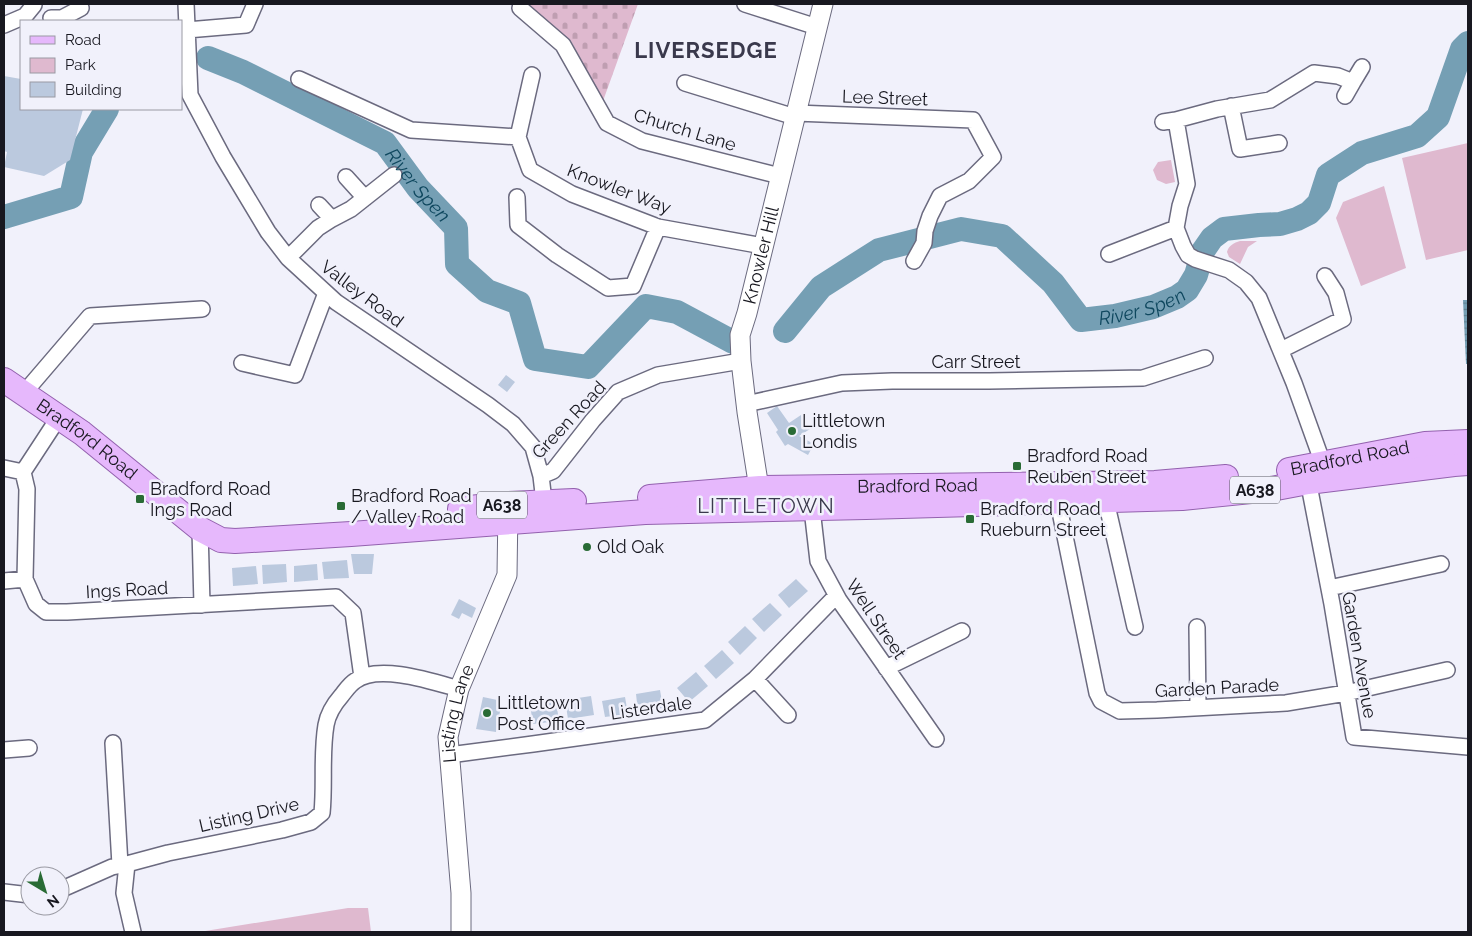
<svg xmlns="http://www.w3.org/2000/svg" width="1472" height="936" viewBox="0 0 1472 936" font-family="Raleway,sans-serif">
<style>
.cemetery{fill:url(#cemetery-stones)}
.green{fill:#dfb9cf}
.water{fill:url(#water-rules)}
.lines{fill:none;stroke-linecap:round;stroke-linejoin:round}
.river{stroke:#759fb4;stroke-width:24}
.building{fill:#bbc9de}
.minor-casing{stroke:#6b6a7f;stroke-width:18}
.tertiary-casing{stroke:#6b6a7f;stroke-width:21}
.primary-casing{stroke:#9361ae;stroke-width:26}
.minor{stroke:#fff;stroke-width:15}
.tertiary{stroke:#fff;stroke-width:19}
.primary{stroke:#e6b8fc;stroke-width:24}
.poi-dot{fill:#296b35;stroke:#f1f1fb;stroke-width:2}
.labels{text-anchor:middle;stroke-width:5;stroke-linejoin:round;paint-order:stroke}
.shield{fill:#f1f1fb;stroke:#595962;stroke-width:1}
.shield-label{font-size:16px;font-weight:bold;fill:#181820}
.street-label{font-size:18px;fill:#181820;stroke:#f1f1fb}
.poi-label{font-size:18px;fill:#181820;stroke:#f1f1fb;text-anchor:start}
.water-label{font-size:19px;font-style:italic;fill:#0e475e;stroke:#f1f1fb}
.quarter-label{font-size:20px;letter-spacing:1px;fill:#3a394c;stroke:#f1f1fb}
.district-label{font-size:22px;font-weight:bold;letter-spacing:1px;fill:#3a394c;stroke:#f1f1fb}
</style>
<defs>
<pattern id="cemetery-stones" width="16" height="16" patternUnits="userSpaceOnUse" patternTransform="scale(1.25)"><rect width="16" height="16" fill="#dfb9cf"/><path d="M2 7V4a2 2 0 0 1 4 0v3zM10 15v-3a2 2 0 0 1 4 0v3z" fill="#bf9eb1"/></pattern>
<pattern id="water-rules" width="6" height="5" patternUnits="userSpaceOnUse" patternTransform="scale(1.25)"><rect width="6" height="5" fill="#759fb4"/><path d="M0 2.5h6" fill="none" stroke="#5f8192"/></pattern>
</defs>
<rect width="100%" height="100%" fill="#f1f1fb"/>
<path class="cemetery" d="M 520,4 L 638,4 L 603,101 L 571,41 Z"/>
<path class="green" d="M 1468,143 L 1468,250 L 1426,260 L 1402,158 Z
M 1171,160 L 1175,182 L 1166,184 L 1157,180 L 1153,170 L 1158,162 Z
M 1384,186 L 1406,268 L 1361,286 L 1336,218 L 1343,202 Z
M 1240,241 L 1257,241 L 1248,247 L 1240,264 L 1229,257 L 1227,252 C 1229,245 1234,243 1240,241 Z
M 348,908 L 368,908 L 371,932 L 199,932 Z"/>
<path class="water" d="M 1463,300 L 1468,300 L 1468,364 L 1466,364 Z"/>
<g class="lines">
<g class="river">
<path id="s1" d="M 208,58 L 243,72 L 385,143 L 418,188 L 456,228 L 457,264 L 487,291 L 519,303 L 535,359 L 588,367 L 646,306 L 677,312 L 733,342"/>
<path d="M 4,217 L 71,197 L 81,152 L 107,109"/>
<path id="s2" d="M 785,331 L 821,287 L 879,250 L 961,229 L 1002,236 L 1053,283 L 1081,320 L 1115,316 L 1153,307 L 1177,297 L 1187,290 L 1196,275 L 1203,251 L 1212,238 L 1224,229 L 1259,225 L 1280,224 L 1297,219 L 1309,213 L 1319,203 L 1328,175 L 1362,153 L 1417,136 L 1438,117 L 1462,49 L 1468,43"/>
</g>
</g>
<path class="building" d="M 4,76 L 21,79 L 21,109 L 83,109 L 70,160 L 44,176 L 4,167 L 7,152 L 4,151 Z
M 506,375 L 515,382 L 507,392 L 498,385 Z
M 777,406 L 789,423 L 801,415 L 810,429 L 799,436 L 814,444 L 808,455 L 788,444 L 785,446 L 776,432 L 778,430 L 767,413 Z
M 351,554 L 374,554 L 372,574 L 354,574 Z
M 347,560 L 349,578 L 324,579 L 322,562 Z
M 286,564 L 287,582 L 263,584 L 262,565 Z
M 317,564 L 318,580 L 294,582 L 294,566 Z
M 256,566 L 258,584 L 233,586 L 232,568 Z
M 796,579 L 808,591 L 789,608 L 778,595 Z
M 459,599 L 476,608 L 472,618 L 462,613 L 459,619 L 451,615 Z
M 770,603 L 782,615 L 764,632 L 752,619 Z
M 745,626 L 757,638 L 740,655 L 728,642 Z
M 722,650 L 734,663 L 716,679 L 704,666 Z
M 696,672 L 708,686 L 689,702 L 677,688 Z
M 660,690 L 663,708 L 638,712 L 636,694 Z
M 591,696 L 594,715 L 568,719 L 565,700 Z
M 483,697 L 502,701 L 496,732 L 476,729 Z
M 625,697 L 628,714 L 605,717 L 602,701 Z
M 556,701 L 559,721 L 533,724 L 530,705 Z"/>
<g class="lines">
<defs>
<path id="minor" d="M 186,4 L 190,95 L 223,157 L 268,232 L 288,258 L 336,302 L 488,405 L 513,424 L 533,447 L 541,476 L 545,510
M 745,4 L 817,27
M 520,8 L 563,45 L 607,123 L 642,141 L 780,176
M 51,18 L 62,18 L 81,8
M 4,25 L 25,16 L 34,5
M 187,30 L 246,25 L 255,4
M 532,75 L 518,137 L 530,170 L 572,194 L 658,227 L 763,246
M 299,79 L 411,130 L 518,137
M 685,83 L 795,117
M 1345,96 L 1353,82
M 1231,106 L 1240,149 L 1279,143
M 796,113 L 973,120 L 993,157 L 969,181 L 940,196 L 930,216 L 925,231 L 924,243 L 914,261
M 1176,120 L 1187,184 L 1180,206 L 1176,228 L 1183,246 L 1188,255 L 1195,259 L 1229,270 L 1246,282 L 1259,298 L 1294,383 L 1326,472
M 1163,122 L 1176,120 L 1217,109 L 1270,100 L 1314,73 L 1338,76 L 1353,82 L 1362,67
M 346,177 L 365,198
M 517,197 L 518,225 L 557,255 L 608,288 L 633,286 L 658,227
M 319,205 L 332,219
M 1109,254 L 1176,228
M 288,258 L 318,228 L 332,219 L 351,209 L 394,175
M 1281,350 L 1343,319 L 1336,293 L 1325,276
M 242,363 L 295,375 L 326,293
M 24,393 L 90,316 L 202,309
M 746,404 L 842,383 L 892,381 L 989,381 L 1143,378 L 1205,358
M 59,417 L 23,472 L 27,489 L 25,579 L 36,604 L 46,612 L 67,612 L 336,597 L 353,613 L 362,677
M 4,468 L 23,472
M 1307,475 L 1332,604 L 1354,737 L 1468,747
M 541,476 L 553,471 L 593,420 L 618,392 L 658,375 L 741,361
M 1106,501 L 1135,627
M 1058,502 L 1097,693 L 1101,701 L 1120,711 L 1157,710 L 1286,703 L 1346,693 L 1447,670
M 812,509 L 818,561 L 839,600 L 936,739
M 200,529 L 202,605
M 4,581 L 25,579
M 1329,588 L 1441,564
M 1197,627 L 1198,707
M 886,668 L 962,631
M 755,679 L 788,715
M 113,743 L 120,865
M 4,750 L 29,748
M 449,755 L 533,744 L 705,720 L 755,679 L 836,596
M 127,864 L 124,893 L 133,932
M 60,890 L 112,867 L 127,864 L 168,853 L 282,830 L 311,822 L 322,813 C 325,784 321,754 326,725 C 328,713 335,703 342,695 C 346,690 350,684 355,681 C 378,663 434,682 459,689
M 4,892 L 30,895"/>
<g id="tertiary">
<path id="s3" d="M 761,501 L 747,412 L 741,361 L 740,335 L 747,313 L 823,4"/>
<path id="s4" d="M 461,932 L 461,893 L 448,737 L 459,689 L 507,575 L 508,508"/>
</g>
<g id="primary">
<path id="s5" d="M 4,380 L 82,433 L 200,529 L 221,540 L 235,541 L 351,534 L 645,512 L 866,507 L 1182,498 L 1271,489 L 1308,482 L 1454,464 L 1468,463"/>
<path id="s6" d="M 1289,470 L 1425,444 L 1468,442"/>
<path id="s7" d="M 650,497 L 760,488 L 1155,483 L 1226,477"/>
<path d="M 460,509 L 508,504 L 574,501"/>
</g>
</defs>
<use href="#minor" class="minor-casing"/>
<use href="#tertiary" class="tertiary-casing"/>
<use href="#primary" class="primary-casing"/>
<use href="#minor" class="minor"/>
<use href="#tertiary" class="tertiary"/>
<use href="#primary" class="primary"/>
</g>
<g class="poi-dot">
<circle cx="792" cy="431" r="5"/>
<rect x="1012" y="461" width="10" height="10" rx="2.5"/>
<rect x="135" y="494" width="10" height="10" rx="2.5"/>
<rect x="336" y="501" width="10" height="10" rx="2.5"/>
<rect x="965" y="514" width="10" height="10" rx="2.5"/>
<circle cx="587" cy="547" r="5"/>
<circle cx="487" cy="713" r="5"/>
</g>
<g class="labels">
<g class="shield">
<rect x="1230" y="476.5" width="50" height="27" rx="4"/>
<rect x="477" y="491.5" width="50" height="27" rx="4"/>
</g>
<g class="shield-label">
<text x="1255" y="496">A638</text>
<text x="502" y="511">A638</text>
</g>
<g class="street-label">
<text transform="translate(885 98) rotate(2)" y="6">Lee Street</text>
<text transform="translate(685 130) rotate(17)" y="6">Church Lane</text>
<text transform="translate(619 189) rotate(21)" y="6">Knowler Way</text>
<text dy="6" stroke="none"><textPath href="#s3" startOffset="250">Knowler Hill</textPath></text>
<text transform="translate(362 294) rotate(37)" y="6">Valley Road</text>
<text x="976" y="368">Carr Street</text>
<text transform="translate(569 420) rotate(-47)" y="6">Green Road</text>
<text dy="6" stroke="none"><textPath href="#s5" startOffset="102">Bradford Road</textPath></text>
<text dy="6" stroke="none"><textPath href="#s6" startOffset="62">Bradford Road</textPath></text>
<text dy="6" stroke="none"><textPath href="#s7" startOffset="268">Bradford Road</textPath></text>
<text transform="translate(127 590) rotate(-3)" y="6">Ings Road</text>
<text transform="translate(876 619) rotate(56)" y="6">Well Street</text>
<text transform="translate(1359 655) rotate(80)" y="6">Garden Avenue</text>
<text transform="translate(1217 688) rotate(-3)" y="6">Garden Parade</text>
<text transform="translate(651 708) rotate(-8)" y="6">Listerdale</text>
<text dy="6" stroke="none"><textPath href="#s4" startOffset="220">Listing Lane</textPath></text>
<text transform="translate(249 815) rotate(-13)" y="6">Listing Drive</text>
</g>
<g class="poi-label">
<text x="802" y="427">Littletown<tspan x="802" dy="21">Londis</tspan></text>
<text x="1027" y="462">Bradford Road<tspan x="1027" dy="21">Reuben Street</tspan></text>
<text x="150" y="495">Bradford Road<tspan x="150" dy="21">Ings Road</tspan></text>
<text x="351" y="502">Bradford Road<tspan x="351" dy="21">/ Valley Road</tspan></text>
<text x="980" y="515">Bradford Road<tspan x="980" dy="21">Rueburn Street</tspan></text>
<text x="597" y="553">Old Oak</text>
<text x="497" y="709">Littletown<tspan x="497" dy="21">Post Office</tspan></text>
</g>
<g class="water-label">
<text dy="7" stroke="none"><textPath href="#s1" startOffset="250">River Spen</textPath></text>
<text dy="7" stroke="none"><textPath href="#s2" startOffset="430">River Spen</textPath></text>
</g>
<g class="quarter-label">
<text x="766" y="513">LITTLETOWN</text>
</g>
<g class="district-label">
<text x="706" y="58">LIVERSEDGE</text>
</g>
</g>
<rect width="1472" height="936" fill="none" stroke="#181820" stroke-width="10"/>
<rect x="20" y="20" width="162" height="90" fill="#f1f1fb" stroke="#9a9aa3"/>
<rect x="30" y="36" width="25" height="8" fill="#e6b8fc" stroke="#9a9aa3"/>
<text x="65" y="45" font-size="15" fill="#181820">Road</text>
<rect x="30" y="58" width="25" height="15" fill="#dfb9cf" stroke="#9a9aa3"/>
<text x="65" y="70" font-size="15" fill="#181820">Park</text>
<rect x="30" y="82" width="25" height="15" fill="#bbc9de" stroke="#9a9aa3"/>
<text x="65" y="95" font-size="15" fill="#181820">Building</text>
<g transform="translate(45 891) rotate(142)"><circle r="24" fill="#f1f1fb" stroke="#9a9aa3"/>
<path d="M0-4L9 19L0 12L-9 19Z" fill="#296b35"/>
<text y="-8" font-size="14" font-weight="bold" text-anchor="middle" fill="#181820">N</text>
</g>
</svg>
